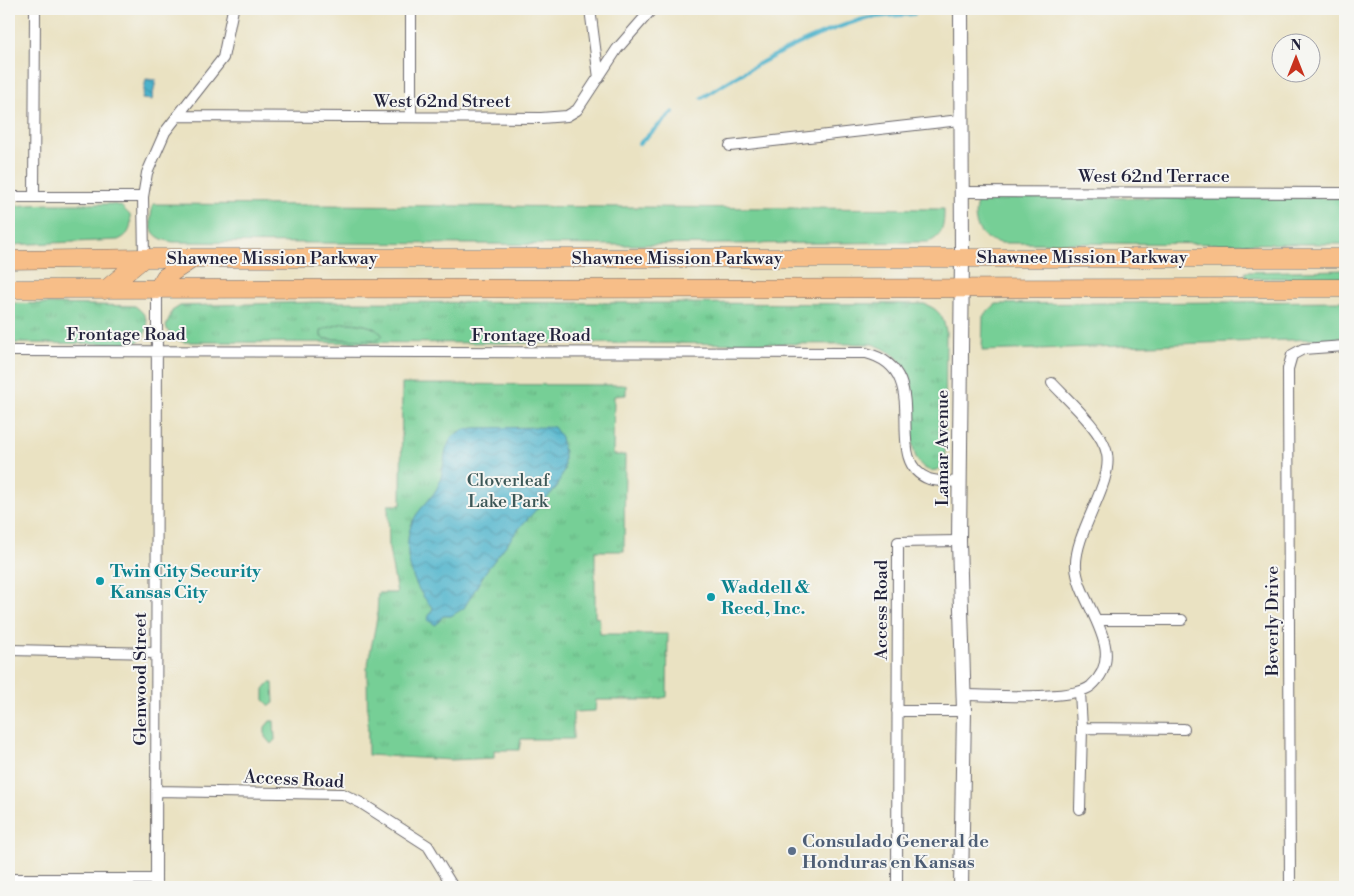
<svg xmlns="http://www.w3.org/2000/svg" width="1354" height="896" viewBox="0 0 1354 896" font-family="'Libre Bodoni',serif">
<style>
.grass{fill:#76cf96;stroke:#4c7868}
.park{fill:url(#park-tufts);stroke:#4c7868;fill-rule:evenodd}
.water{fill:url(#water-waves);stroke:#376a83}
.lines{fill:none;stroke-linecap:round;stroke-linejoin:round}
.stream{stroke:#4cb2cb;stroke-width:4}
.minor-casing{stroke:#68656a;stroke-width:12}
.tertiary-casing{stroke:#68656a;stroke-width:16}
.trunk-casing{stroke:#68656a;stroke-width:19}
.minor{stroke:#fff;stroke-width:10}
.tertiary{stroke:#fff;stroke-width:14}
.trunk{stroke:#f7be88;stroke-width:18}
.culture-dot{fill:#0f9aa8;stroke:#f6f6f2;stroke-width:2}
.service-dot{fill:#5c6f8a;stroke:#f6f6f2;stroke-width:2}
.labels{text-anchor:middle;stroke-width:4;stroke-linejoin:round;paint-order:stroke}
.street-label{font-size:18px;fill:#22223b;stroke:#f6f6f2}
.park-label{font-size:18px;fill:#3b5656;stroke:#f6f6f2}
.culture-label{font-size:18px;font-weight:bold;fill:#0d838f;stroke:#f6f6f2;text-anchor:start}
.service-label{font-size:18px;font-weight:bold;fill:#4e5e75;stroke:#f6f6f2;text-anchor:start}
</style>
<defs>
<pattern id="park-tufts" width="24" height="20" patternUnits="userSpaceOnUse" patternTransform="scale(1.25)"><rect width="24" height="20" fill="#76cf96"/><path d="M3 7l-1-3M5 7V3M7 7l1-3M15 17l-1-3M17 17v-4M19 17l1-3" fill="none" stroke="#66b182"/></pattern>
<pattern id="water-waves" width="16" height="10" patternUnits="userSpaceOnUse" patternTransform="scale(1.25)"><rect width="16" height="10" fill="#4cb2cb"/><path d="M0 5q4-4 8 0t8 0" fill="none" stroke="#3f90a6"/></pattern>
</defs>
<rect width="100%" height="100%" fill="#f6f6f2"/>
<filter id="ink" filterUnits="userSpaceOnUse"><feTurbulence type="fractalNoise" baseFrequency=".02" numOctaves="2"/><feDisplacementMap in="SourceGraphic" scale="10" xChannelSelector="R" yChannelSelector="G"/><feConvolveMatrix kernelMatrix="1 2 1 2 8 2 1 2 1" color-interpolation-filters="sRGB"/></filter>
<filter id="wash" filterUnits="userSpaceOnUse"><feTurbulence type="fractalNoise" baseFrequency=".0096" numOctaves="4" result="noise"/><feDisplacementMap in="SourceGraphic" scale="20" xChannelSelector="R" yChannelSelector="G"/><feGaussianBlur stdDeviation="1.12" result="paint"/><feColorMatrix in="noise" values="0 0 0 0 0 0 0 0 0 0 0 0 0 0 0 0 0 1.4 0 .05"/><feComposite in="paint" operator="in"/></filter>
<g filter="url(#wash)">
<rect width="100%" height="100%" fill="#eae2c2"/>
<path class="grass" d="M 986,198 L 1345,198 L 1345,244 L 1002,243 C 979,240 970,222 978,200 Z
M 49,204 L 112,204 L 121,206 L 130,215 C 132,227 130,235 118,240 L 9,245 L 9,206 Z
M 153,204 L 944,209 C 944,223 944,237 928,242 L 624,245 L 173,242 C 148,238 149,225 153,204 Z
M 1345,270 L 1345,278 L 1245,278 L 1245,272 Z
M 1345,301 L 1345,338 L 982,351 L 983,316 L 996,304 Z
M 343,323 C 356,323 375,324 383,336 L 377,340 L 325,339 L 321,337 L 321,330 Z
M 269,683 L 273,683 L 274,703 L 270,706 L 264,700 L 264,689 Z
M 270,721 L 274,721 L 275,740 L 271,744 L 265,737 L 265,727 Z"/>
<path class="park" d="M 321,302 L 924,304 C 939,309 943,316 946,331 L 945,460 L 944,465 C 931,478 917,466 914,451 C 908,426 919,400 909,375 C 903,359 888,349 872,344 L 184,342 L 172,338 L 166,327 L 172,311 L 180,306 ZM 343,323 C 356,323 375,324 383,336 L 377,340 L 325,339 L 321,337 L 321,330 Z
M 9,303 L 135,306 C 152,317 151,336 133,344 L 9,343 Z
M 402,384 L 626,385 L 626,395 L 614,396 L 613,455 L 625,455 L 624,551 L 595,551 L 595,617 L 599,618 L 600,634 L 668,634 L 667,697 L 651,700 L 596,700 L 595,711 L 573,712 L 573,739 L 521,739 L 519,750 L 494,750 L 494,758 L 451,760 L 368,755 L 367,669 L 377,618 L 378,593 L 397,593 L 389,549 L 388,505 L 401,505 Z"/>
<path class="water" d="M 146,79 L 156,80 L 152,100 L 142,99 Z
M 554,427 L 561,437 L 564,453 L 564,470 L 556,488 L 521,526 L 486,571 L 464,608 L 451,616 L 443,616 L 436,625 L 427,620 L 433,608 C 410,586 398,541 417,514 C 424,504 433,497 438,486 C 449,462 437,432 474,428 Z"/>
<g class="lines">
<path class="stream" d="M 702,98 C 750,67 802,38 857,21 C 874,15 896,16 914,14
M 639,144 L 673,112"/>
</g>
</g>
<g filter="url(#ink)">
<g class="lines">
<defs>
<path id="minor" d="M 590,9 L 599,78
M 178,116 L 541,118 L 567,116 L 577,110 L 617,49 L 652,9
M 411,116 L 411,9
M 730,146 L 960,120
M 962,192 L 1345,193
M 9,197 L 143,197
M 34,197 L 35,9
M 144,258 L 143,197 L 147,173 L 165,132 L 223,58 L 233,9
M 9,351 L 866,353 C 938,371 878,460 929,479 C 938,482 951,481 960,482
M 1098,620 L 1182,620
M 9,650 L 156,653
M 1080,692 L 1082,728 L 1080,809
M 964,695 C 990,695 1073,701 1091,686 C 1131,651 1078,604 1076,567 C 1074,533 1113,484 1107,454 C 1103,431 1068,400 1052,383
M 897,711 L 964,711
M 1082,728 L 1184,729
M 156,791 L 343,794 L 361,803 L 428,846 L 453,887
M 9,879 L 156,879
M 156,887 L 157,290
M 897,887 L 898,542 L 959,541
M 1290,887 L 1288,369 L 1292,355 L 1303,349 L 1345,346"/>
<path id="tertiary" d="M 961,9 L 962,257 L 959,541 L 964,711 L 961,887"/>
<path id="trunk" d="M 9,260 L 144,258 L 1345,258
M 9,289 L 1345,288
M 105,290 L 144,258
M 157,290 L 165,277 L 194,258"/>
</defs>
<use href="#minor" class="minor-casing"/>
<use href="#tertiary" class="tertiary-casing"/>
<use href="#trunk" class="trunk-casing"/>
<use href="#minor" class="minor"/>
<use href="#tertiary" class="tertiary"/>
<use href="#trunk" class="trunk"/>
</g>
</g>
<g class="culture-dot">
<circle cx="100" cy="581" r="5"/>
<circle cx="711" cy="597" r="5"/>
</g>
<circle class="service-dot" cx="792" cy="851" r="5"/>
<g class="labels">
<g class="street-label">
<text x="442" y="107">West 62nd Street</text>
<text x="1154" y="182">West 62nd Terrace</text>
<text x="1082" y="263">Shawnee Mission Parkway</text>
<text x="272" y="264">Shawnee Mission Parkway</text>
<text x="677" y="264">Shawnee Mission Parkway</text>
<text x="126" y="340">Frontage Road</text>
<text x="531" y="341">Frontage Road</text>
<text transform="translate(942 448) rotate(-90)" y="6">Lamar Avenue</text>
<text transform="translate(881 610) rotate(-90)" y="6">Access Road</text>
<text transform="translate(1272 621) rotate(-90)" y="6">Beverly Drive</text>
<text transform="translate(140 679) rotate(-90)" y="6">Glenwood Street</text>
<text transform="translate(294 779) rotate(3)" y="6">Access Road</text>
</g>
<g class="park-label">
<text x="508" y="486">Cloverleaf<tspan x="508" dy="21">Lake Park</tspan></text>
</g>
<g class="culture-label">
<text x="110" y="577">Twin City Security<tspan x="110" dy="21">Kansas City</tspan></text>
<text x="721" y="593">Waddell &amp;<tspan x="721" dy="21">Reed, Inc.</tspan></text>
</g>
<g class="service-label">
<text x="802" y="847">Consulado General de<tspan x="802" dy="21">Honduras en Kansas</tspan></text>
</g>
</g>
<rect width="1354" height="896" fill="none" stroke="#f6f6f2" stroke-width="30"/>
<g transform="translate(1296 58)"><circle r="24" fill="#f6f6f2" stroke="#a1a1a9"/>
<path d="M0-4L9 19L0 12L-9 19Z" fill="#c8321e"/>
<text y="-8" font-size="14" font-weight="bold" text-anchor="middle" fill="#22223b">N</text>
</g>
</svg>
